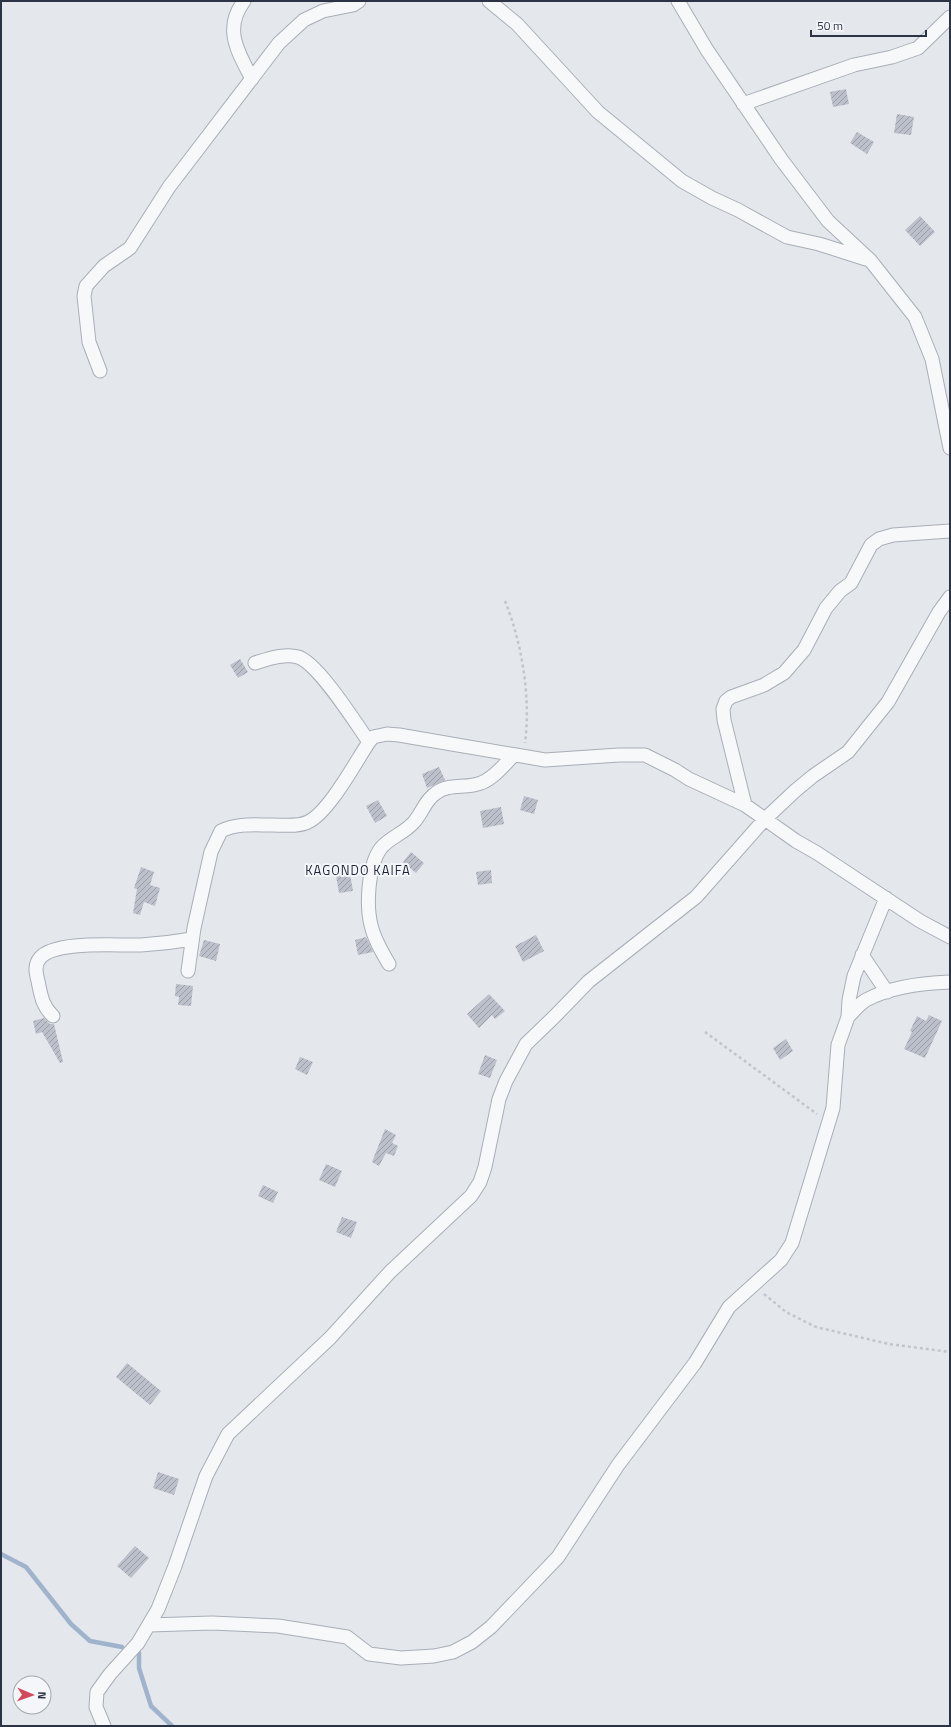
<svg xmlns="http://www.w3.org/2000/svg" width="951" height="1727" viewBox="0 0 951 1727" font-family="'Titillium Web',sans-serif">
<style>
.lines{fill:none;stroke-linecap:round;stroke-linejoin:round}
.stream{stroke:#9fb4cc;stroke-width:4.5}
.building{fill:url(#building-hatch)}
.street-casing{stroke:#a9aeb7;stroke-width:15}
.path{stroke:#c2c5cb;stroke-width:2.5;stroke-dasharray:3 3;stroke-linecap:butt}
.street{stroke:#f7f8fa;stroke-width:13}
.labels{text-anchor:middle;stroke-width:4;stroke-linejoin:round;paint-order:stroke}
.quarter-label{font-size:13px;letter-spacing:1px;fill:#1d2536;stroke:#f4f6f9}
</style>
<defs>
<pattern id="building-hatch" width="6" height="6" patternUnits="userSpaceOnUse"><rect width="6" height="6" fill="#bbc0ca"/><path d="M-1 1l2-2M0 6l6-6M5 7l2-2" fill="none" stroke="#989da6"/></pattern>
</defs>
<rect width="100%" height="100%" fill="#e4e7ec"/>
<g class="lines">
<path class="stream" d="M 1,1554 L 26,1567 L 71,1624 L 90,1641 L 122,1647
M 139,1653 L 139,1668 L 151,1706 L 172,1726"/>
</g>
<path class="building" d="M 846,89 L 849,104 L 833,107 L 830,92 Z
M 897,114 L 914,117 L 911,135 L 894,133 Z
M 857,132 L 874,142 L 867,154 L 850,143 Z
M 920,216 L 935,232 L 920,246 L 905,230 Z
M 240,659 L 248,672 L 238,678 L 230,665 Z
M 439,767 L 445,780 L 427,788 L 422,774 Z
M 524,796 L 538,800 L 534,814 L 520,810 Z
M 378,800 L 387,816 L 375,823 L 366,806 Z
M 501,807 L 504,824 L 483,828 L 480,811 Z
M 411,852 L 424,863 L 416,873 L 403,862 Z
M 141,867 L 154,872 L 150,885 L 160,888 L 155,906 L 144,902 L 140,915 L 133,913 L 137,889 L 134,888 Z
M 491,870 L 492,883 L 478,885 L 476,872 Z
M 350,874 L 353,891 L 339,893 L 336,876 Z
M 536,935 L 544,951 L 523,962 L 515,946 Z
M 366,937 L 373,952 L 358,955 L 355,940 Z
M 204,940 L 220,944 L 216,961 L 199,956 Z
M 176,984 L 193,986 L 191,1006 L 178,1005 L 179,997 L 175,996 Z
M 489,994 L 505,1011 L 495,1019 L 492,1015 L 479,1028 L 467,1014 Z
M 929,1015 L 942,1021 L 925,1058 L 904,1049 L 912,1032 L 910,1031 L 917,1016 L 926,1021 Z
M 44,1018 L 50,1024 L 54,1024 L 63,1062 L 60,1063 L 42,1032 L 36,1034 L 33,1021 Z
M 786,1039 L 793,1051 L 780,1060 L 773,1048 Z
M 485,1055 L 497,1060 L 490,1078 L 478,1074 Z
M 300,1057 L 313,1062 L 307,1075 L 295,1069 Z
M 385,1129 L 396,1135 L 392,1143 L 398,1146 L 394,1156 L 386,1153 L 379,1166 L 372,1162 Z
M 326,1164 L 342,1171 L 335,1187 L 319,1180 Z
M 263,1185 L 278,1192 L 273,1203 L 258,1196 Z
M 342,1217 L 357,1222 L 351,1238 L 336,1232 Z
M 127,1363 L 161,1391 L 150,1405 L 116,1377 Z
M 158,1472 L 179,1479 L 174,1495 L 153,1488 Z
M 135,1546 L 149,1558 L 131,1578 L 117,1566 Z"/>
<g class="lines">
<defs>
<path id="street" d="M 244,1 C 223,29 238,52 252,79
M 489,1 L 517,24 L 598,112 L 682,181 L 712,198 L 738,210 L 787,237 L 819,244 L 866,259
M 678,1 L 707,50 L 781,159 L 828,221 L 870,260 L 915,317 L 932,359 L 950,448
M 743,104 L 854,65 L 892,57 L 918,48 L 950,17
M 100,371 L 89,342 L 84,296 L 86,286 L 104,266 L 130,248 L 169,187 L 279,43 L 304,20 L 323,11 L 353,5 L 359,1
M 255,663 C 268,659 285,653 298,657 C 318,663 355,722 369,742
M 745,805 L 724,720 L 723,709 L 726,701 L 731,697 L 764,685 L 784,673 L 804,650 L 826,608 L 840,591 L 851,583 L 871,545 L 879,539 L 893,535 L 950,531
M 862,955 L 887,992
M 389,964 C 382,952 374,939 371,925 C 366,905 368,865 381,848 C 390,837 405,833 414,822 C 422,813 426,799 436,793 C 449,783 466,789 481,783 C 493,779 504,765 513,756
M 188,971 L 194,928 L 211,852 L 221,831 C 237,823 254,825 272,825 C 283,825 298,827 308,822 C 329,812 355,763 369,742 L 373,737 L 387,734 L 399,735 L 545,760 L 619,755 L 645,755 L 675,770 L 689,779 L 745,805 L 796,841 L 817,853 L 920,921 L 950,937
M 53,1016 C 42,1006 41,995 38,981 C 36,973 34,965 40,958 C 55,940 119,946 141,945 C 158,944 175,942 192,939
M 848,1017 C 854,1011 859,1004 866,1000 C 890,987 923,983 950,982
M 149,1625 L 212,1623 L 278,1626 L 347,1637 L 369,1654 L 401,1658 L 434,1656 L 453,1652 L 472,1642 L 491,1627 L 558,1557 L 618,1465 L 695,1363 L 729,1307 L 781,1260 L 792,1243 L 833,1108 L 838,1045 L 848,1017 L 849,1000 L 854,976 L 886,898
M 104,1726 L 96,1707 L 97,1692 L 110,1674 L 138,1643 L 158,1609 L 175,1566 L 206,1476 L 228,1434 L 330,1338 L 390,1272 L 471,1196 L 480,1182 L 485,1167 L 499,1099 L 506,1081 L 526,1044 L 555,1016 L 589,981 L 696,897 L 764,820 L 796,790 L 813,776 L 848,752 L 888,702 L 939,612 L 950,597"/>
</defs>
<use href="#street" class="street-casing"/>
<path class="path" d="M 505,601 C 522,643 531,698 525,743
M 705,1032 L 817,1114
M 764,1294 L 786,1312 L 816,1327 L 889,1344 L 950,1352"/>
<use href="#street" class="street"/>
</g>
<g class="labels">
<g class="quarter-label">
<text x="358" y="875">KAGONDO KAIFA</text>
</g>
</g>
<rect width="951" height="1727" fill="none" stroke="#2b3445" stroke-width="4"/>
<g transform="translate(32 1695) rotate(92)"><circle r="19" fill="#f4f6f9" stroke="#a4a8b1"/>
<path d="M0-3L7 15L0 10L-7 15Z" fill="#d1495b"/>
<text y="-6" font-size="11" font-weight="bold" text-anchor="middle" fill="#2b3445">N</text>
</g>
<path d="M811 30v6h115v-6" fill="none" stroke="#2b3445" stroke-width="2"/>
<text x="817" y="30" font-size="12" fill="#2b3445" stroke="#f4f6f9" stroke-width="3" paint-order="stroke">50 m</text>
</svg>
